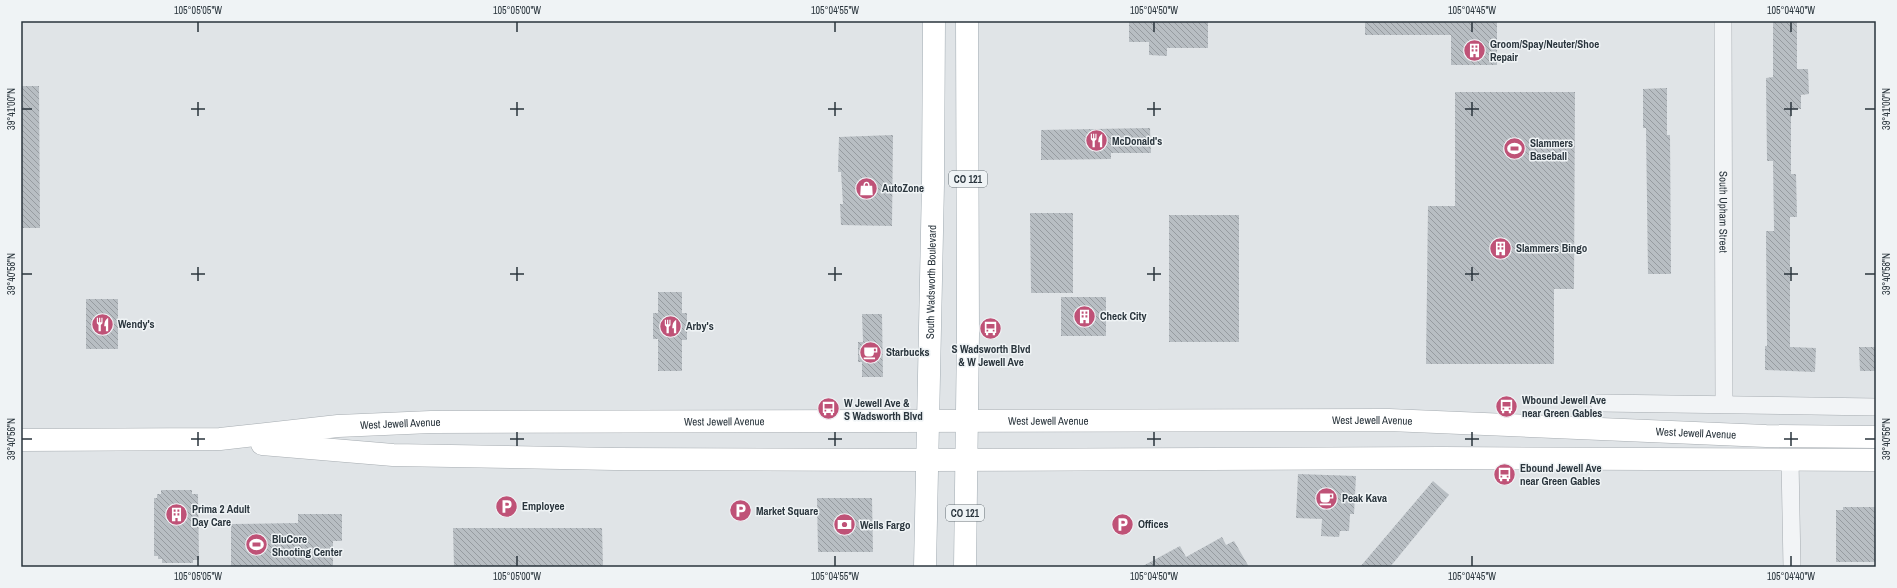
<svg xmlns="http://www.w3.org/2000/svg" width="1897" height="588" viewBox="0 0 1897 588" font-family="'Archivo Narrow',sans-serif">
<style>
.building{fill:url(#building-back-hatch)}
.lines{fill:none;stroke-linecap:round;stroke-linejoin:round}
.street-casing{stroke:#a6acb1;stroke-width:18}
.secondary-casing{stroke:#a6acb1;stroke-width:23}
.primary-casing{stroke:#a1abb2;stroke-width:23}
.street{stroke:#f2f4f6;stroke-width:17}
.secondary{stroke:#fff;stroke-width:22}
.primary{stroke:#fff;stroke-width:22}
.ticks{fill:none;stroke:#2a353d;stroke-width:1.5}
.labels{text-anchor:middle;stroke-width:3;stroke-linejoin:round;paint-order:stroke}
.shield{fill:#eff3f5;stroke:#656e74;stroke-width:1}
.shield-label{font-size:10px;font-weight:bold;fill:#2a353d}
.poi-label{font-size:11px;font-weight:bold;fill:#2a353d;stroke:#eff3f5;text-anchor:start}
.street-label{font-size:11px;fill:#2a353d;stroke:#eff3f5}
.neatline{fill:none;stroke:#2a353d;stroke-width:1.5}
.ticks-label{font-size:10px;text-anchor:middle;fill:#2a353d}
</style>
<defs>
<pattern id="building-back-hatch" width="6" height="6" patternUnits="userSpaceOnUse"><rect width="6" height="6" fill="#b8bec3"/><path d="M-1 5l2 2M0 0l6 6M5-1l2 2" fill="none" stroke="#969ba0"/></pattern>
</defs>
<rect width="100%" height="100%" fill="#e0e4e7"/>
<path class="building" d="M 1129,21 L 1208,21 L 1208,48 L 1167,48 L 1167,56 L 1149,55 L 1149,42 L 1129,42 Z
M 1365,21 L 1497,21 L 1497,65 L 1451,65 L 1451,35 L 1365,35 Z
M 1773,21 L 1797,21 L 1797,69 L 1808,69 L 1809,94 L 1801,95 L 1801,109 L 1791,109 L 1791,174 L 1796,174 L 1797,217 L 1790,217 L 1790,347 L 1816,348 L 1815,372 L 1765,370 L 1765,346 L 1767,346 L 1766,231 L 1774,231 L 1773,161 L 1767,161 L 1766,78 L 1773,77 Z
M 21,86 L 39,86 L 40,228 L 21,228 Z
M 1667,88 L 1667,135 L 1670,135 L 1671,274 L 1648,274 L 1646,128 L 1643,128 L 1643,89 Z
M 1455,92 L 1575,92 L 1574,289 L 1554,289 L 1554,364 L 1426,364 L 1428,206 L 1455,206 Z
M 1150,128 L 1151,153 L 1111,153 L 1111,159 L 1041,160 L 1041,130 Z
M 893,135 L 892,226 L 841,225 L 840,204 L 843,204 L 841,172 L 838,172 L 839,137 Z
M 1030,213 L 1073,213 L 1073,293 L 1031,293 Z
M 1169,215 L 1239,215 L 1239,342 L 1169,342 Z
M 658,292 L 682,292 L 682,313 L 687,313 L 687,340 L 682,340 L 682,371 L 658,371 L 658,339 L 653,339 L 653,313 L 658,313 Z
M 1061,297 L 1106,297 L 1106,336 L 1061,336 Z
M 86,299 L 118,299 L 118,349 L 86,349 Z
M 862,314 L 882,314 L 883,377 L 862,377 L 862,362 L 858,362 L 858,342 L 863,342 Z
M 1859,347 L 1876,347 L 1876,371 L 1860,371 Z
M 1298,474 L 1356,476 L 1354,514 L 1350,514 L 1349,531 L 1340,531 L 1339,537 L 1321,536 L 1322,519 L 1296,518 Z
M 1433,481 L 1449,495 L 1390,567 L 1360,567 Z
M 161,490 L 192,490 L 192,494 L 198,494 L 199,560 L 193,560 L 193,563 L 162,563 L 162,559 L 158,559 L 158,556 L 154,556 L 154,498 L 157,498 L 157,494 L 161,494 Z
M 817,498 L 872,498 L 873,552 L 818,552 Z
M 1843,507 L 1876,507 L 1876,562 L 1836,562 L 1836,510 L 1843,510 Z
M 298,514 L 342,514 L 342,541 L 333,541 L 333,567 L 231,567 L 231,524 L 298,523 Z
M 453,528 L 602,528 L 603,567 L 454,567 Z
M 1222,537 L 1226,545 L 1234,541 L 1249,567 L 1141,567 L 1180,546 L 1186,557 Z"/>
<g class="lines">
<defs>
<g id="street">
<path id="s1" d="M 1723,21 L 1724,404"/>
<path d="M 1599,403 L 1876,407"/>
<path d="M 1790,460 L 1792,567"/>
</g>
<g id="secondary">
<path id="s2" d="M 21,440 L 220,439 L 338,426 L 431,422 L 1389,420 L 1766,436 L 1876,437"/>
<path d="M 262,444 L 393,455 L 614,459 L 927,460 L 1442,458 L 1876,460"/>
</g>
<g id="primary">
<path id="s3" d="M 925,567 L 933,184 L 934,21"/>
<path d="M 965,567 L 968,334 L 967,21"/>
</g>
</defs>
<use href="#street" class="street-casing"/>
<use href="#secondary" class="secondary-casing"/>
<use href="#primary" class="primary-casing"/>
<use href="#street" class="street"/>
<use href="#secondary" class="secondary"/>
<use href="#primary" class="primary"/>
</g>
<path class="ticks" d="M 198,22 L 198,32M 517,22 L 517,32M 835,22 L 835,32M 1154,22 L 1154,32M 1472,22 L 1472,32M 1791,22 L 1791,32M 198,102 L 198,116M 517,102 L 517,116M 835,102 L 835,116M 1154,102 L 1154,116M 1472,102 L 1472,116M 1791,102 L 1791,116M 22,109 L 32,109M 191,109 L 205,109M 510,109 L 524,109M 828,109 L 842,109M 1147,109 L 1161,109M 1465,109 L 1479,109M 1784,109 L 1798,109M 1865,109 L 1875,109M 198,267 L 198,281M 517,267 L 517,281M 835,267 L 835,281M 1154,267 L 1154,281M 1472,267 L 1472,281M 1791,267 L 1791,281M 22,274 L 32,274M 191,274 L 205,274M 510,274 L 524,274M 828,274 L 842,274M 1147,274 L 1161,274M 1465,274 L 1479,274M 1784,274 L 1798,274M 1865,274 L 1875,274M 198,432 L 198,446M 517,432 L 517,446M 835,432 L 835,446M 1154,432 L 1154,446M 1472,432 L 1472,446M 1791,432 L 1791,446M 22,439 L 32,439M 191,439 L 205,439M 510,439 L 524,439M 828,439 L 842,439M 1147,439 L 1161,439M 1465,439 L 1479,439M 1784,439 L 1798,439M 1865,439 L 1875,439M 198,556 L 198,566M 517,556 L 517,566M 835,556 L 835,566M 1154,556 L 1154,566M 1472,556 L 1472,566M 1791,556 L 1791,566"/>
<defs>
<symbol id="building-disc" viewBox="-11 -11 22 22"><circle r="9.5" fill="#bf5277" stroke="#eff3f5"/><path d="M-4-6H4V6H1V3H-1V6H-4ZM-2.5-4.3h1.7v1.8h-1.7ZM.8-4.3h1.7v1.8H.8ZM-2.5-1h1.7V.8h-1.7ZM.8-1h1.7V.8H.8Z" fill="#fff"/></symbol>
<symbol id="restaurant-disc" viewBox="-11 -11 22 22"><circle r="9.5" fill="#bf5277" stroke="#eff3f5"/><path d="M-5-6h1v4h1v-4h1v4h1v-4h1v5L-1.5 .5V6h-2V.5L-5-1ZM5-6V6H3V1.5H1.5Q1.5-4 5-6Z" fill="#fff"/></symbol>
<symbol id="stadium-disc" viewBox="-11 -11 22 22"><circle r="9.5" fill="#bf5277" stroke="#eff3f5"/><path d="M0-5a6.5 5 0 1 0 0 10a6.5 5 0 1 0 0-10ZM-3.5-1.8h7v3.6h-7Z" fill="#fff"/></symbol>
<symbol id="shop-disc" viewBox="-11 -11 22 22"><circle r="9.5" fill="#bf5277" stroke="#eff3f5"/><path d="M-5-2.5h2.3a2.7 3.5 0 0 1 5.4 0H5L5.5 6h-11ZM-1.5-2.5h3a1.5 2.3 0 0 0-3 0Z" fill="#fff"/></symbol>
<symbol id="bus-disc" viewBox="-11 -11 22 22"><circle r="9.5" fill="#bf5277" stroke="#eff3f5"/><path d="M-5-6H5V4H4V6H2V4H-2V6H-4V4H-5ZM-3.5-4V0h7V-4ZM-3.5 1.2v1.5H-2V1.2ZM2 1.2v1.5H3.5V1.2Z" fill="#fff"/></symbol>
<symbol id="cafe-disc" viewBox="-11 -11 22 22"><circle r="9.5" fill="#bf5277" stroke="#eff3f5"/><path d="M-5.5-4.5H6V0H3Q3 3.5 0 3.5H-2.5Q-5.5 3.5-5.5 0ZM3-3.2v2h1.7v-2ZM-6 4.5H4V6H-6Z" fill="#fff"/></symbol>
<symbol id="parking-disc" viewBox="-11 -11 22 22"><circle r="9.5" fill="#bf5277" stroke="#eff3f5"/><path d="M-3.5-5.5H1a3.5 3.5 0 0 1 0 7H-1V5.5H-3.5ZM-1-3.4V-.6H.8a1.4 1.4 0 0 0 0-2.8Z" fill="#fff"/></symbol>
<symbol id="bank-disc" viewBox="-11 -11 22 22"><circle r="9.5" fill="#bf5277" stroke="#eff3f5"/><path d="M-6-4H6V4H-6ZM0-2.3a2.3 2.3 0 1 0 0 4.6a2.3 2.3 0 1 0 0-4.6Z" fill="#fff"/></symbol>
</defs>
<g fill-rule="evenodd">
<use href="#building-disc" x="1462" y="38" width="25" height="25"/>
<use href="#restaurant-disc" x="1084" y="128" width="25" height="25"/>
<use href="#stadium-disc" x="1502" y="136" width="25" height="25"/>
<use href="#shop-disc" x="854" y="176" width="25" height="25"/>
<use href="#building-disc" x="1488" y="236" width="25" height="25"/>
<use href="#building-disc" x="1072" y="304" width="25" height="25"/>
<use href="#restaurant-disc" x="90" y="312" width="25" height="25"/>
<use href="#restaurant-disc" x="658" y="314" width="25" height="25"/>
<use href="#bus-disc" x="978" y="316" width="25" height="25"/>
<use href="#cafe-disc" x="858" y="340" width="25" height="25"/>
<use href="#bus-disc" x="1494" y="394" width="25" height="25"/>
<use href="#bus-disc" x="816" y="396" width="25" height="25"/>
<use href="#bus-disc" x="1492" y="462" width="25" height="25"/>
<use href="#cafe-disc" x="1314" y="486" width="25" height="25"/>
<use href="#parking-disc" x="494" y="494" width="25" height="25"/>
<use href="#parking-disc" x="728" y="498" width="25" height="25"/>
<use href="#building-disc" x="164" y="502" width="25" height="25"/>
<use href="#parking-disc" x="1110" y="512" width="25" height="25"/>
<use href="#bank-disc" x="832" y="512" width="25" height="25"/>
<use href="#stadium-disc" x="244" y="532" width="25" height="25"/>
</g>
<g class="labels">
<g class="shield">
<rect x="949" y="171" width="38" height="16" rx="3"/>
<rect x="946" y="505" width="38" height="16" rx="3"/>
</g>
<g class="shield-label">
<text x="968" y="183">CO 121</text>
<text x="965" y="517">CO 121</text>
</g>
<g class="poi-label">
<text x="1490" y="48">Groom/Spay/Neuter/Shoe<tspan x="1490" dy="13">Repair</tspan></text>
<text x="1112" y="145">McDonald's</text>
<text x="1530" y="147">Slammers<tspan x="1530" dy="13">Baseball</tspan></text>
<text x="882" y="192">AutoZone</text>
<text x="1516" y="252">Slammers Bingo</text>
<text x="1100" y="320">Check City</text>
<text x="118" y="328">Wendy's</text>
<text x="686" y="330">Arby's</text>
<text x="991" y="353" text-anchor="middle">S Wadsworth Blvd<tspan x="991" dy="13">&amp; W Jewell Ave</tspan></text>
<text x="886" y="356">Starbucks</text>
<text x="1522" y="404">Wbound Jewell Ave<tspan x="1522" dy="13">near Green Gables</tspan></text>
<text x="844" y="407">W Jewell Ave &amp;<tspan x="844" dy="13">S Wadsworth Blvd</tspan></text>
<text x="1520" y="472">Ebound Jewell Ave<tspan x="1520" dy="13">near Green Gables</tspan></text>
<text x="1342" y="502">Peak Kava</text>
<text x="522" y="510">Employee</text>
<text x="192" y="513">Prima 2 Adult<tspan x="192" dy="13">Day Care</tspan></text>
<text x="756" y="515">Market Square</text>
<text x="1138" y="528">Offices</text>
<text x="860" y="529">Wells Fargo</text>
<text x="272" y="543">BluCore<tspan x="272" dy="13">Shooting Center</tspan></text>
</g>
<g class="street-label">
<text dy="4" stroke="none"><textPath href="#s1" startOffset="191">South Upham Street</textPath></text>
<text dy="4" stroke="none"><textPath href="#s3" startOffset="285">South Wadsworth Boulevard</textPath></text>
<text dy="4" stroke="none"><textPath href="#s2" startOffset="1028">West Jewell Avenue</textPath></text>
<text dy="4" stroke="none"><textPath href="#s2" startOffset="1352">West Jewell Avenue</textPath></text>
<text dy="4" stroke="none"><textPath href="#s2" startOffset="704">West Jewell Avenue</textPath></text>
<text dy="4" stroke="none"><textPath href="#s2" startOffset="380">West Jewell Avenue</textPath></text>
<text dy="4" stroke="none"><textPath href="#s2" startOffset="1676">West Jewell Avenue</textPath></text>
</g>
</g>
<rect width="1897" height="588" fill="none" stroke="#eff3f5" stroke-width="44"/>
<rect x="22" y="22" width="1853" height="544" class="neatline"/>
<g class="ticks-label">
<text x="198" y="14">105°05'05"W</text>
<text x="517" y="14">105°05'00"W</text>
<text x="835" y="14">105°04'55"W</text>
<text x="1154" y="14">105°04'50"W</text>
<text x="1472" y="14">105°04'45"W</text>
<text x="1791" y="14">105°04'40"W</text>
<text transform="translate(11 109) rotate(-90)" y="4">39°41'00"N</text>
<text transform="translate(1886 109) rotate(-90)" y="4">39°41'00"N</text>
<text transform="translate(11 274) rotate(-90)" y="4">39°40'58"N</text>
<text transform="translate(1886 274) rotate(-90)" y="4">39°40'58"N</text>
<text transform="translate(11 439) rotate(-90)" y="4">39°40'56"N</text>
<text transform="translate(1886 439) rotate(-90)" y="4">39°40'56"N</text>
<text x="198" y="580">105°05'05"W</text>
<text x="517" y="580">105°05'00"W</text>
<text x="835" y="580">105°04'55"W</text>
<text x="1154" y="580">105°04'50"W</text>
<text x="1472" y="580">105°04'45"W</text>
<text x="1791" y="580">105°04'40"W</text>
</g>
</svg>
